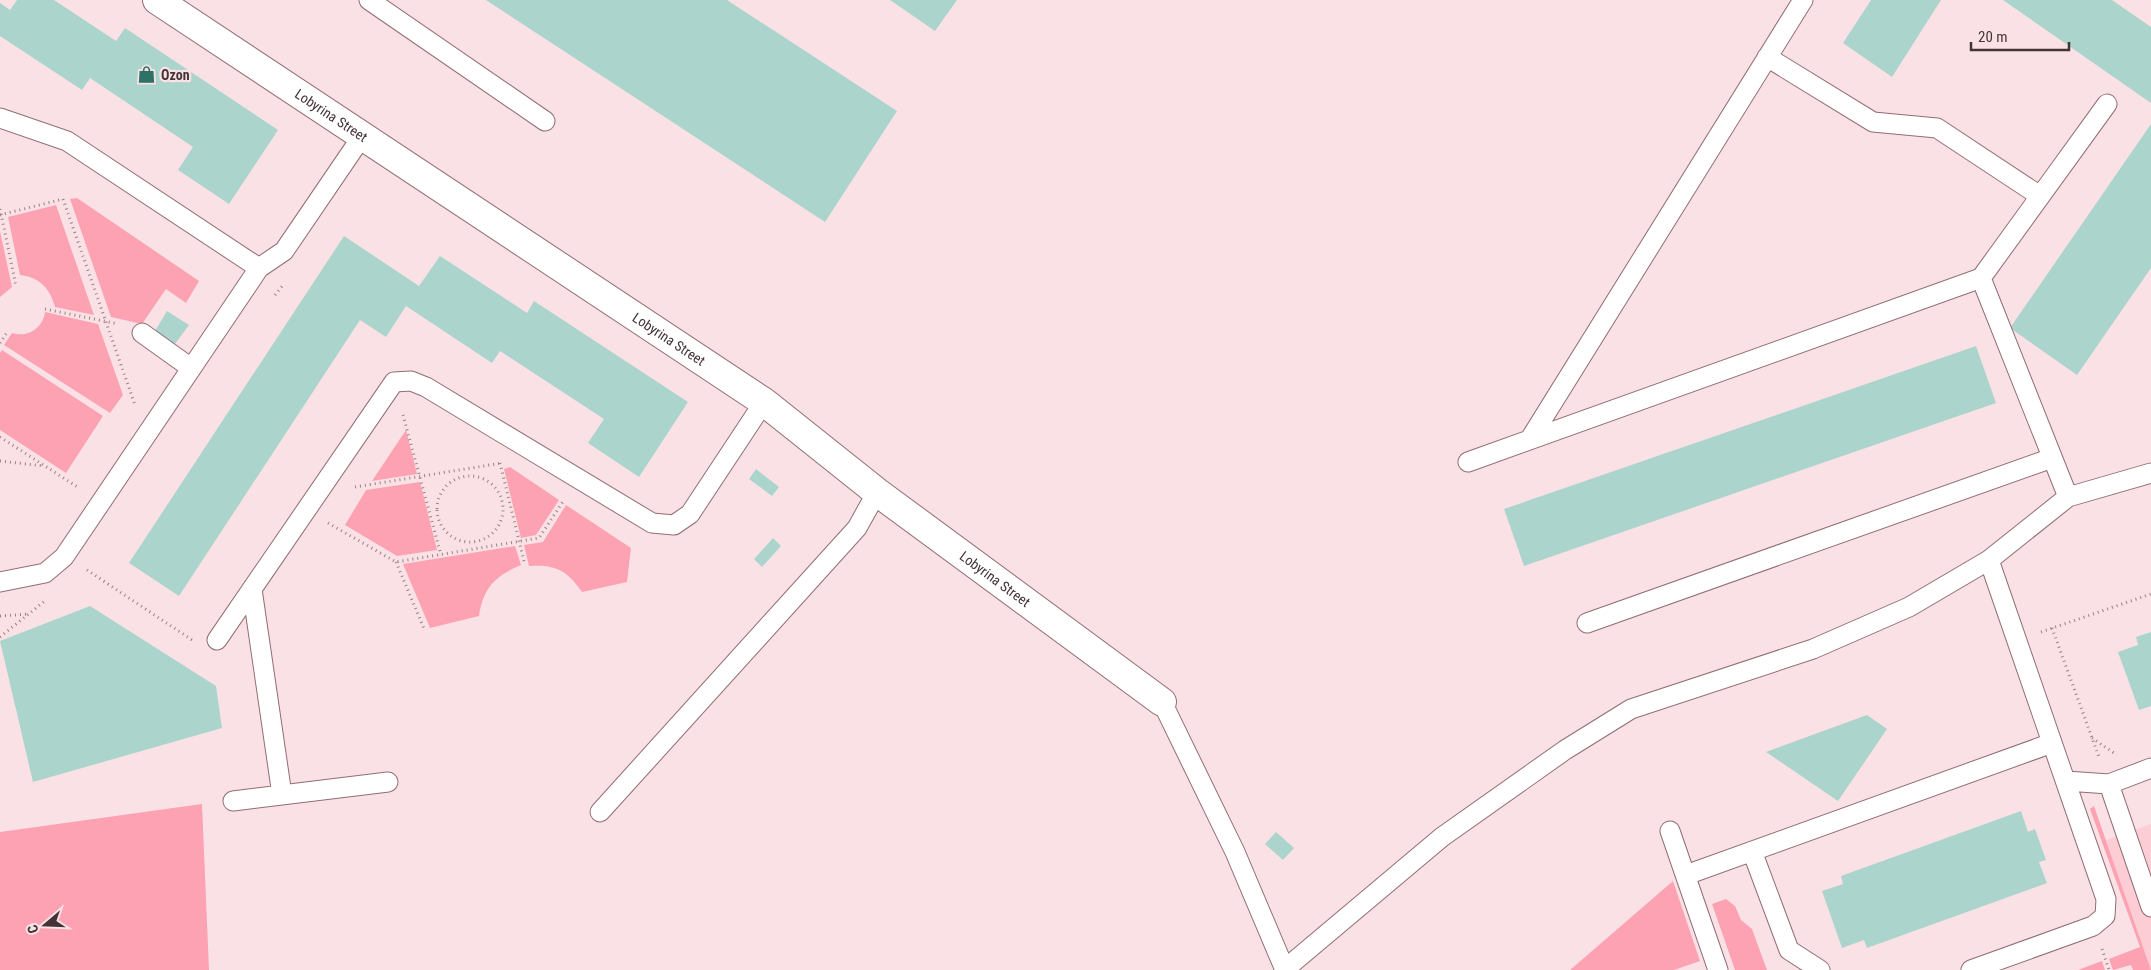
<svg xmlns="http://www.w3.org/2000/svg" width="2151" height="970" viewBox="0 0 2151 970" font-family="'Roboto Condensed',sans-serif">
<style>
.built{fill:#fdcdd5}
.green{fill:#fca2b3}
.building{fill:#abd5cc}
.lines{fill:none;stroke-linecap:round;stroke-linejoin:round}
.lane-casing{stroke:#916d73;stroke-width:21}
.street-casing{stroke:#916d73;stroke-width:30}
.path{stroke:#978386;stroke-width:3;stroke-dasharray:1 4;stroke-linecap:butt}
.lane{stroke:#fff;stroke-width:19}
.street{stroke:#fff;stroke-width:28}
.labels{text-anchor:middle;stroke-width:4.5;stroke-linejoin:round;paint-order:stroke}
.poi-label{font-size:14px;font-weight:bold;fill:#443437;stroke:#fae1e5;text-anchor:start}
.street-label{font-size:14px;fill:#443437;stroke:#fae1e5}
</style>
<rect width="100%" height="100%" fill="#fae1e5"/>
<path class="built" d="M 2151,824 L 2151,970 L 2106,840 Z"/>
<path class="green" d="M 77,198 L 199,281 L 186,303 L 166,289 L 142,324 L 111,317 L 70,199 Z
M 56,205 L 94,315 L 55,307 C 50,288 39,277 20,275 L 8,217 Z
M 0,231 L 12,287 L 0,297 Z
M 45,312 L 98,324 L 123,395 L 110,413 L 4,345 L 12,333 C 28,338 43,328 45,312 Z
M 2,350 L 103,416 L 66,473 L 0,430 L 0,353 Z
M 406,430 L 417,474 L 372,481 Z
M 510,467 L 559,500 L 536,535 L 521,538 L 504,469 Z
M 420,482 L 437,550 L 397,556 L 345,525 L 366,490 Z
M 566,505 L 631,548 L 627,582 L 582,592 C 567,570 555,564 529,566 L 524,545 L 543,542 Z
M 515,546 L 521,565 C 495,576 483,588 479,616 L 430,628 L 403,564 Z
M 202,804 L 209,970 L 0,970 L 0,832 Z
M 2094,806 L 2151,970 L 2133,970 L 2131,965 L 2113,970 L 2109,959 L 2140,947 L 2090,809 Z
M 1673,881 L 1700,961 L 1674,970 L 1570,970 Z
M 1726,899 L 1735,906 L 1741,920 L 1752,929 L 1767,970 L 1735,970 L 1712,904 Z
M 2102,961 L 2105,970 L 2078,970 Z"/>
<path class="building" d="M 17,0 L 54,0 L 116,41 L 125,28 L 278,130 L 229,204 L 178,170 L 193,147 L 90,78 L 82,90 L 0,36 L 0,3 L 10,10 Z
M 486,0 L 727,0 L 897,111 L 825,222 Z
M 890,0 L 957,0 L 935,31 Z
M 1871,0 L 1941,0 L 1892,77 L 1843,43 Z
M 2003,0 L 2112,0 L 2151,27 L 2151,103 Z
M 2151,124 L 2151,268 L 2077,375 L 2010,328 Z
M 344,236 L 419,286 L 440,256 L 527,313 L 534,301 L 688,402 L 639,477 L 588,443 L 604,419 L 500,351 L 492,363 L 406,306 L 386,337 L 360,320 L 179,596 L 129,563 Z
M 167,311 L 189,325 L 175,344 L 155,331 Z
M 1976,346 L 1996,403 L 1524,566 L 1504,509 Z
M 756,469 L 779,487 L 772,496 L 749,479 Z
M 773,538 L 781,546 L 762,567 L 754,559 Z
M 90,606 L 216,686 L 222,728 L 33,782 L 0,641 Z
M 2151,632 L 2151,706 L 2139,710 L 2118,652 L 2138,645 L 2136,637 Z
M 1867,715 L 1887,729 L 1838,801 L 1766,752 Z
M 2021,811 L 2028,832 L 2035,829 L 2046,860 L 2039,862 L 2047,883 L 1867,948 L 1864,940 L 1842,948 L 1822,891 L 1843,884 L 1841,876 Z
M 1276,832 L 1294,848 L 1283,860 L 1265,844 Z"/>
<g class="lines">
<defs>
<path id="lane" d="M 369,0 L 545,121
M 1767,57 L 1873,122 L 1937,128 L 2040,196
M 0,118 L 67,141 L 259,268
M 1981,278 L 2068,497
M 142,333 L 191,368
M 1530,439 L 1803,0
M 1468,462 L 1981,278 L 2107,104
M 0,582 L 45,573 L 64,557 L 259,268 L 284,251 L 363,135
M 252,589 L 282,795
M 1587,623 L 2052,458
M 217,640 L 394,382 L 411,381 L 426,387 L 652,523 L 674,525 L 690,514 L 764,402
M 1162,702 L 1235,852 L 1285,970
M 2066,781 L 2109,784 L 2151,768
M 2109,784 L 2151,907
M 233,801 L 388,782
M 600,812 L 857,528 L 877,492
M 1670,831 L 1718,970
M 1752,851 L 1789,950 L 1820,970
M 1686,875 L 2052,743
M 1285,969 L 1442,837 L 1565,750 L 1631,709 L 1813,649 L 1909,607 L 1989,560 L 2068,497 L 2151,473
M 1971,970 L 2093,926 L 2105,916 L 2106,899 L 1989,560"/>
<g id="street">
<path id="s1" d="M 157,0 L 764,402 L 877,492 L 1162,702"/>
</g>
</defs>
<use href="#lane" class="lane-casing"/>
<use href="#street" class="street-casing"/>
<path class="path" d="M 0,209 L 16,286
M 0,215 L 63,199 L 135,405
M 275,295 L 283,285
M 45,309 L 118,324
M 0,343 L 8,331
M 403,415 L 441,555
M 0,437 L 79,488
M 0,461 L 44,466
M 500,463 L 525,565
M437 509a33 33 0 1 1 66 0a33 33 0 1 1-66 0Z
M 355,487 L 502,463
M 328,523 L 396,562 L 539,538 L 564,500
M 396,562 L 425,631
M 87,570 L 192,640
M 0,616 L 29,614
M 2052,628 L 2099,757
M 2041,632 L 2151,594
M 0,637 L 46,600
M 2092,738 L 2114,753
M 2102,949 L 2109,970"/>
<use href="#lane" class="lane"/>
<use href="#street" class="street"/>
</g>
<defs>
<symbol id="shop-bare" viewBox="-9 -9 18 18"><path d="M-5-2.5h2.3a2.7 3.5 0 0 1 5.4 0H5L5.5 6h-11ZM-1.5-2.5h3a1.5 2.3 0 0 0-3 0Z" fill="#2c7267" stroke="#fae1e5" stroke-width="2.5" paint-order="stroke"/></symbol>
</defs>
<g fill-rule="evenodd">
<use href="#shop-bare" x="134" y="62" width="25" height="25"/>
</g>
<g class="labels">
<g class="poi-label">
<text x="161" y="80">Ozon</text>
</g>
<g class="street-label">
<text dy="5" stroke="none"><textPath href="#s1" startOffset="209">Lobyrina Street</textPath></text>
<text dy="5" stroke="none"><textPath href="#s1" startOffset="614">Lobyrina Street</textPath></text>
<text dy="5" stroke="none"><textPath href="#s1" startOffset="1019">Lobyrina Street</textPath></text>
</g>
</g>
<g transform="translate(45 925) rotate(251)" stroke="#fae1e5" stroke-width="4" paint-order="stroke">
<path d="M0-4L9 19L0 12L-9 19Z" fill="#443437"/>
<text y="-8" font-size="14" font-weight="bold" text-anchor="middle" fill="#443437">С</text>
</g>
<path d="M1971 42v8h98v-8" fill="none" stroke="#443437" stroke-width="2.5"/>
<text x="1978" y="42" font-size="15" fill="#443437" stroke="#fae1e5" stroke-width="4" paint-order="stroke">20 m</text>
</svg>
